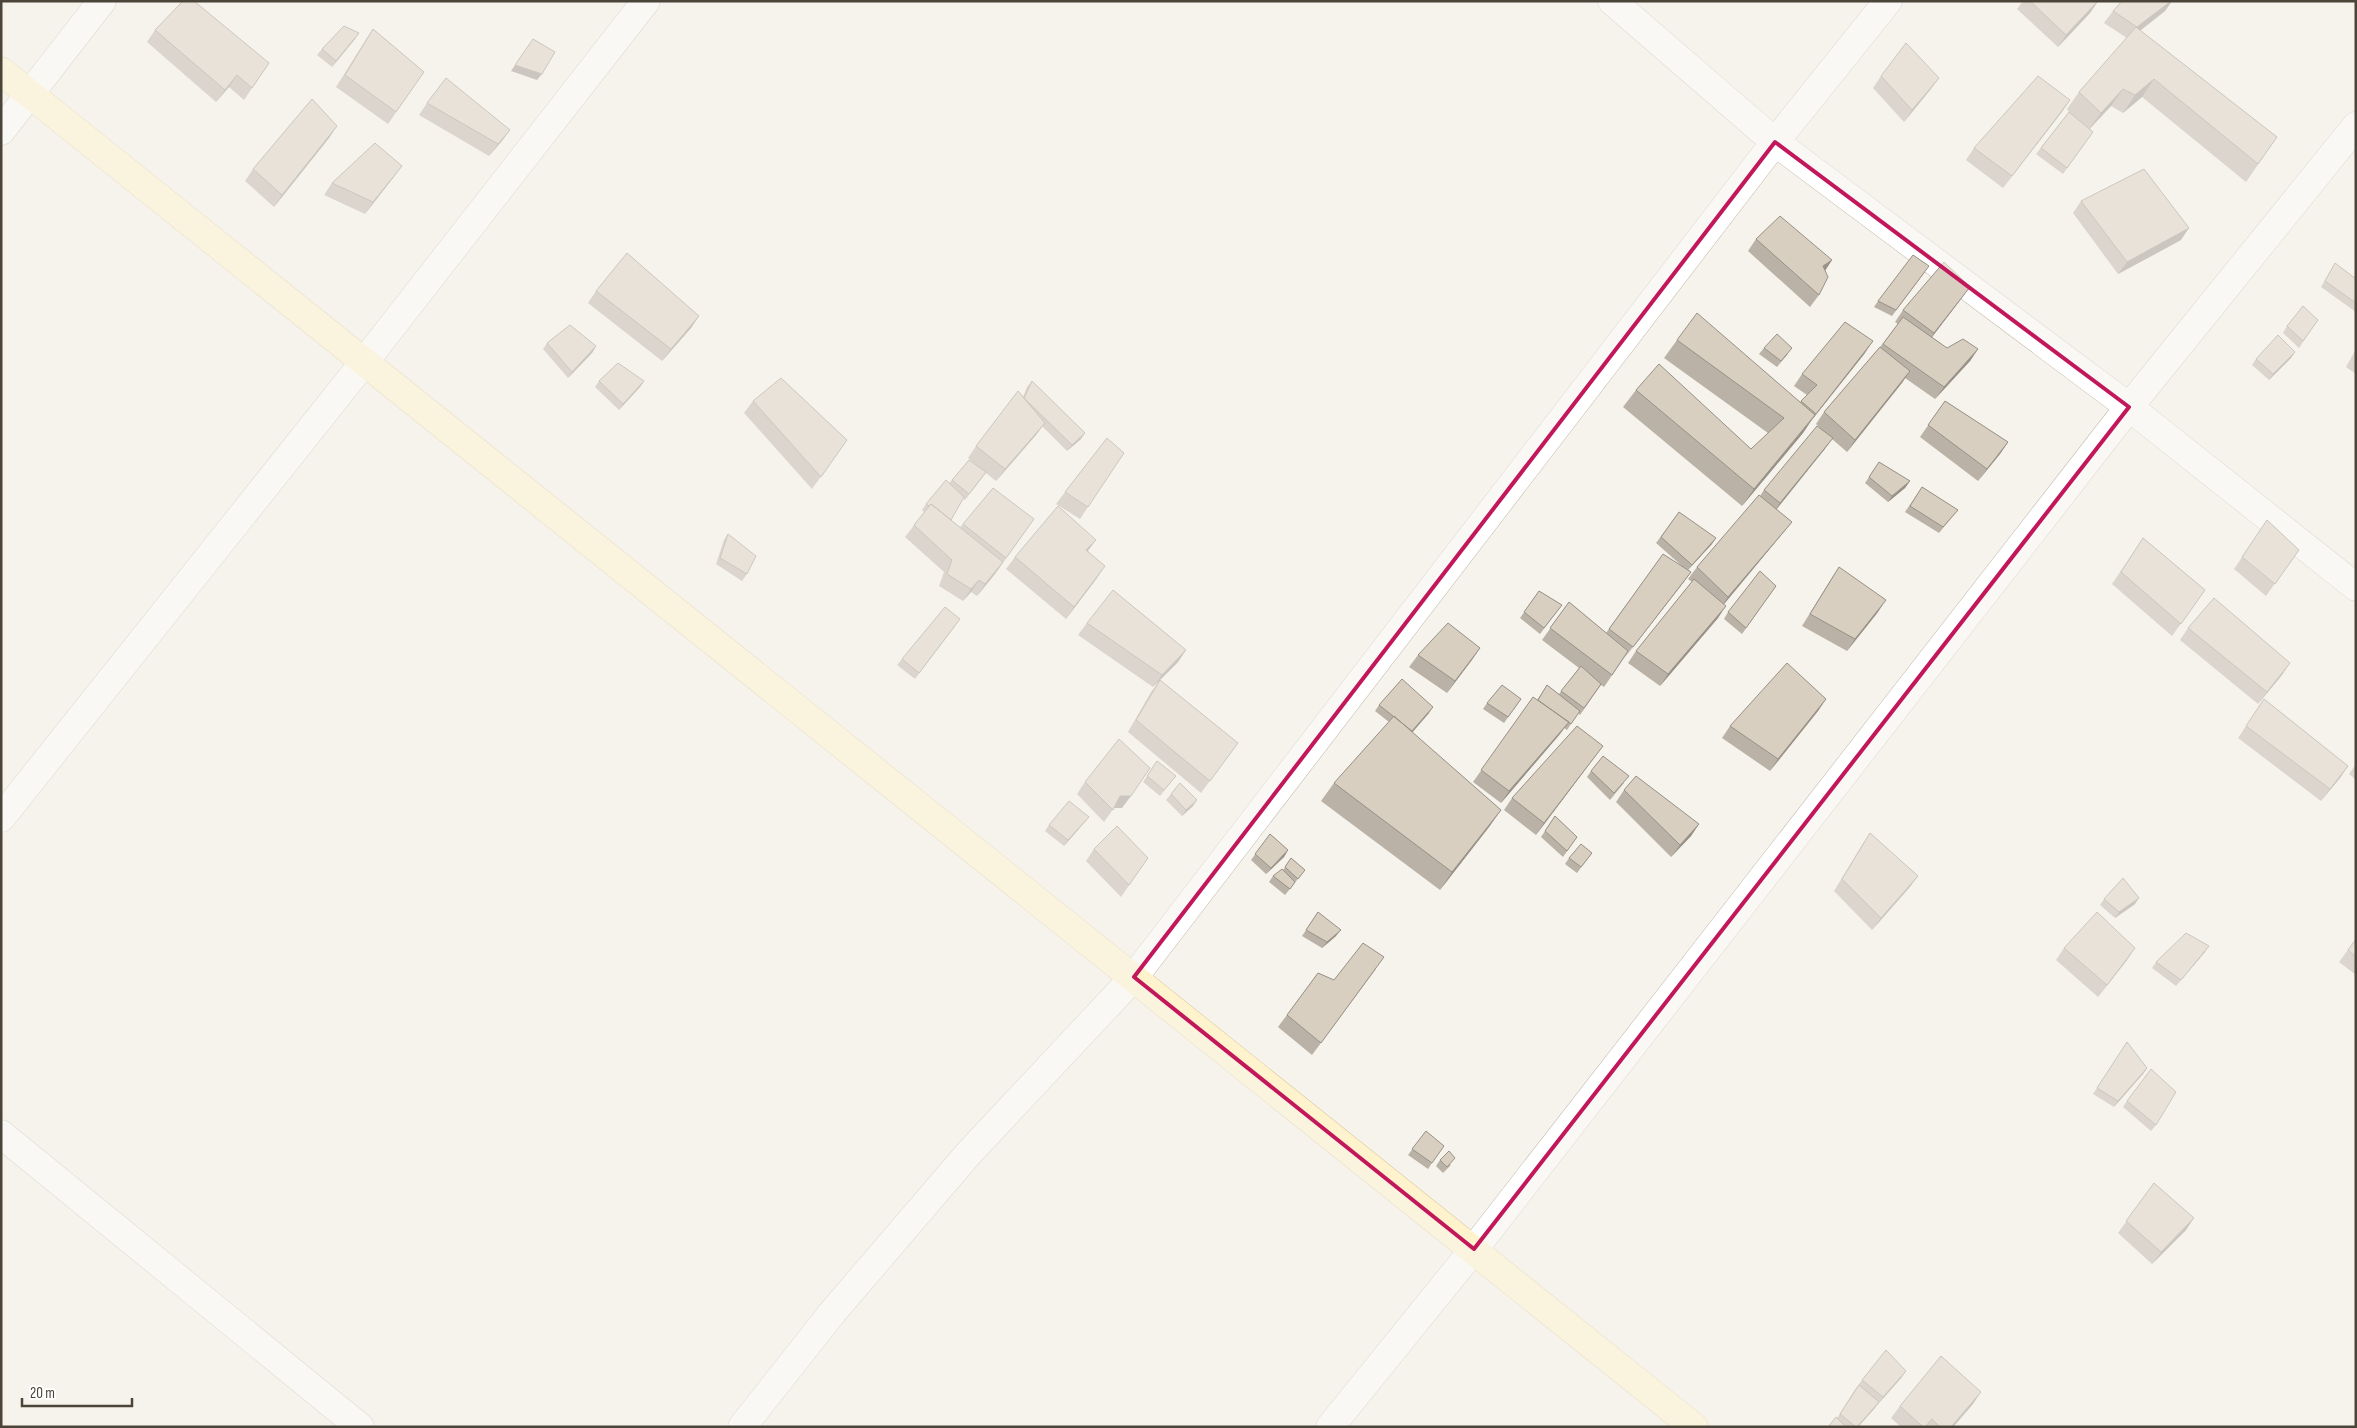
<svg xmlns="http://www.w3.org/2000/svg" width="2357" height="1428" viewBox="0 0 2357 1428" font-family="'Sofia Sans Condensed',sans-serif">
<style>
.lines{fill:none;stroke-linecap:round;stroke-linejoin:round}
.street-casing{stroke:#c2bbae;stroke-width:29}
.secondary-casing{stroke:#d6c79b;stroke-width:29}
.street{stroke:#fff;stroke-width:28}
.secondary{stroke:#fff3cd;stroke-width:28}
.wall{fill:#bab2a6}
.shaded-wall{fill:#979187}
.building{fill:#d8cfc1;stroke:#979187}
.marked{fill:none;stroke:#c2185b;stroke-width:4;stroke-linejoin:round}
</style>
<rect width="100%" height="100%" fill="#f6f3ec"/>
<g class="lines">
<defs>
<path id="street" d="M 1612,1 L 1775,142 L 2129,407 L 2356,587
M 1,131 L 102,1
M 1,818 L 365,361 L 646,1
M 1,1134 L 360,1427
M 742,1427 L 832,1313 L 969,1153 L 1134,977 L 1775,142 L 1888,1
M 1330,1427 L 1474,1249 L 2129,407 L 2356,126"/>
<path id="secondary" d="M 1,71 L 1694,1427"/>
</defs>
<use href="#street" class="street-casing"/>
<use href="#secondary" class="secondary-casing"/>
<use href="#street" class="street"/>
<use href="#secondary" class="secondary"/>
</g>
<path class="wall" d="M 2023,1 L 2098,1 L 2090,13 L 2058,47 L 2017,9 Z
M 2122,1 L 2172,1 L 2165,11 L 2140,31 L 2277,137 L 2246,182 L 2142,97 L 2123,113 L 2111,106 L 2090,129 L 2093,132 L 2063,174 L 2036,154 L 2069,112 L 2067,109 L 2079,92 L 2127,38 L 2104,23 L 2113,11 Z
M 373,29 L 424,72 L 388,124 L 336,87 L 365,41 Z
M 155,30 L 269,63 L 244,100 L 229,87 L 216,102 L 147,42 Z
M 355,39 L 332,67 L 317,55 L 322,49 Z
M 1881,76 L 1939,78 L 1930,90 L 1904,122 L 1873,88 Z
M 2070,100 L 2003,188 L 1966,160 L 1974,148 Z
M 427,103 L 510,130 L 501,142 L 489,156 L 419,115 Z
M 337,126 L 329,138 L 274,207 L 245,181 L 253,169 Z
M 402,166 L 365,214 L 324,195 L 332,183 Z
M 2081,201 L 2181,240 L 2118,274 L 2073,213 Z
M 1756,239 L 1832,260 L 1825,271 L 1819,295 L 1810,307 L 1748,251 Z
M 2335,263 L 2356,279 L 2356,312 L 2321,287 L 2331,270 Z
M 1925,272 L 1892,316 L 1874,307 L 1878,301 Z
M 596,291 L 699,316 L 691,328 L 662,361 L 588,303 Z
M 1961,299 L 1932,337 L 1947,348 L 1978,349 L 1970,361 L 1935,399 L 1905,378 L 1847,452 L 1832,439 L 1824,450 L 1776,509 L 1792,522 L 1783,533 L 1724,604 L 1718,618 L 1660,686 L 1628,663 L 1636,651 L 1692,582 L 1688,579 L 1697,567 L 1760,496 L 1764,490 L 1820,428 L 1816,424 L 1824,412 L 1880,347 L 1898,324 L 1895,322 L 1903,310 Z
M 2318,320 L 2299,348 L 2283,333 L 2287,326 Z
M 1677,340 L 1800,402 L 1807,395 L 1794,386 L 1802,374 L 1865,353 L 1811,421 L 1803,433 L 1742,506 L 1623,407 L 1636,390 L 1751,449 L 1768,433 L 1664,358 Z
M 547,343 L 596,346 L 592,353 L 568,378 L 543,349 Z
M 1764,348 L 1788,354 L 1777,367 L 1759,354 Z
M 2356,349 L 2356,374 L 2346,367 Z
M 2295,352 L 2291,358 L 2269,380 L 2252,365 L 2256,359 Z
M 599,381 L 644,381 L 640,387 L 619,410 L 595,387 Z
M 1032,381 L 1081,439 L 1067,451 L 1042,426 L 1036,435 L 996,481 L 986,473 L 965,500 L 963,499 L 951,520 L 960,527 L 963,524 L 1034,519 L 998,570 L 977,596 L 971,592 L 963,601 L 939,586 L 944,572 L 905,537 L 914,525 L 924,512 L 922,510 L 926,504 L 949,483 L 952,480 L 977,466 L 968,458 L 976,446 L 1023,397 L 1027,387 Z
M 753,401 L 847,440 L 812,489 L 744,413 Z
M 1945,401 L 2008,442 L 2000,454 L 1978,481 L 1920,437 Z
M 1879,462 L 1910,481 L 1905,488 L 1888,502 L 1865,483 Z
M 1922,487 L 1958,510 L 1939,533 L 1905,512 Z
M 1065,492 L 1088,507 L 1080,519 L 1056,504 Z
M 1679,512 L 1712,544 L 1688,570 L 1691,572 L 1683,583 L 1624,658 L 1604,687 L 1601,685 L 1580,715 L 1578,713 L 1567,730 L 1564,728 L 1560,734 L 1501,803 L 1473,782 L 1533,697 L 1537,700 L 1547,685 L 1559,694 L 1579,668 L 1542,640 L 1569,602 L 1606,633 L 1663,554 L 1682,566 L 1656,543 Z
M 2267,520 L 2299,550 L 2266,596 L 2234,569 Z
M 728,534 L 747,574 L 742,581 L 716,564 L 724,540 Z
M 2143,538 L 2205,590 L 2172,636 L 2112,584 Z
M 1088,551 L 1097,578 L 1066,619 L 1006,569 L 1015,557 Z
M 1839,567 L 1878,612 L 1847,651 L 1802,626 L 1831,579 Z
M 1776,586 L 1742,634 L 1724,619 L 1728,612 Z
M 1539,591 L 1562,605 L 1540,634 L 1520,618 Z
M 1087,623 L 1186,650 L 1178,662 L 1153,687 L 1078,635 Z
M 956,625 L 915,679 L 897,665 L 902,659 Z
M 2188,628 L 2282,675 L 2258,704 L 2180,640 Z
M 1480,648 L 1447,693 L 1409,667 L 1418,655 Z
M 1160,680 L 1229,755 L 1201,793 L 1128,732 L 1151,692 Z
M 1521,699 L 1504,723 L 1483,709 L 1487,703 Z
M 1826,699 L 1818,711 L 1770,771 L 1722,738 L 1730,726 Z
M 2264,699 L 2348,766 L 2340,778 L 2321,801 L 2238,738 Z
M 1379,705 L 1429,713 L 1412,733 L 1501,810 L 1489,827 L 1440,890 L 1321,801 L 1334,783 L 1389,722 L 1375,711 Z
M 1603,746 L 1536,835 L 1504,810 L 1512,798 Z
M 1157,761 L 1176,776 L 1160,796 L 1143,782 Z
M 2356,764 L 2356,780 L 2349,774 Z
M 1591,771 L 1624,783 L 1610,800 L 1587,777 Z
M 1085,782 L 1122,808 L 1114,808 L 1104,822 L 1077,794 Z
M 1624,790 L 1699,824 L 1691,836 L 1671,857 L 1616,802 Z
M 1171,794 L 1193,806 L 1182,816 L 1166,800 Z
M 1555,816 L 1577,837 L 1563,857 L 1541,837 Z
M 1089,817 L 1084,823 L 1064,846 L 1045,831 L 1049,825 Z
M 1870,833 L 1918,876 L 1909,888 L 1872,930 L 1834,891 L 1862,845 Z
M 1270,834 L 1288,850 L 1284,857 L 1266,874 L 1251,860 Z
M 1094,849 L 1148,858 L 1121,897 L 1086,861 Z
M 1592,853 L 1577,873 L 1565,864 L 1569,858 Z
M 1291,858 L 1305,870 L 1285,895 L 1269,882 L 1273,876 L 1283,870 Z
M 2104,899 L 2135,904 L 2115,918 L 2100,905 Z
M 1318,912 L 1336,936 L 1322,948 L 1302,936 Z
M 2356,939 L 2356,975 L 2339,962 Z
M 2064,948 L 2127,960 L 2098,997 L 2056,960 Z
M 2205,952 L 2176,986 L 2152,968 L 2156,962 Z
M 1376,969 L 1312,1055 L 1278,1027 L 1318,973 L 1334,980 Z
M 2127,1042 L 2147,1068 L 2143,1074 L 2114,1107 L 2093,1094 Z
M 2127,1101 L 2156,1125 L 2151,1131 L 2123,1107 Z
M 1426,1131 L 1432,1163 L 1428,1169 L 1408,1155 Z
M 1440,1160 L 1451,1165 L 1443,1173 L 1436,1166 Z
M 2154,1183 L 2186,1230 L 2152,1264 L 2118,1233 Z
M 1902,1377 L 1858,1427 L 1828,1427 L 1837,1418 L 1854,1391 L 1862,1380 Z
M 1973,1404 L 1953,1427 L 1901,1427 L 1891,1418 L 1900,1406 Z"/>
<path class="shaded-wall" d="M 2098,1 L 2090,13 L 2058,47 L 2066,35 Z
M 2171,1 L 2172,1 L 2165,11 L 2129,39 L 2137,27 Z
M 359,33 L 355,39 L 332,67 L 336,61 Z
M 515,65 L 542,74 L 537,80 L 511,71 Z
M 237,75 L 229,87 L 216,102 L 225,90 Z
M 1939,78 L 1930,90 L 1904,122 L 1912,110 Z
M 2154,79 L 2142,97 L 2123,113 L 2135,95 Z
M 2123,89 L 2111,106 L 2088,130 L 2101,113 Z
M 2070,100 L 2062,112 L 2003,188 L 2012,176 Z
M 337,126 L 329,138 L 274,207 L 282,195 Z
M 510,130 L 501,142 L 489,156 L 498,144 Z
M 402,166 L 393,178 L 365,214 L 373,202 Z
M 2189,228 L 2181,240 L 2118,274 L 2127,262 Z
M 1832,260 L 1824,272 L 1823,266 Z
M 1970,287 L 1961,299 L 1926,345 L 1934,333 Z
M 699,316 L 691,328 L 662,361 L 671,349 Z
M 1873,341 L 1865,353 L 1811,421 L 1803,433 L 1742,506 L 1754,489 L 1812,419 Z
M 596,346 L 592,353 L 568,378 L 572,372 Z
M 1978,349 L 1970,361 L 1935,399 L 1944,387 Z
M 2295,352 L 2291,358 L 2269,380 L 2273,374 Z
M 1910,371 L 1902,383 L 1847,452 L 1855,440 Z
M 644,381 L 640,387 L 619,410 L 623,404 Z
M 1045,423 L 1036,435 L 996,481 L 1005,469 Z
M 1085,433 L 1081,439 L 1067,451 L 1072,445 Z
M 1833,438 L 1824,450 L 1772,515 L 1780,503 Z
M 2008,442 L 2000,454 L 1978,481 L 1987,469 Z
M 1910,481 L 1905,488 L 1888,502 L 1892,496 Z
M 1792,522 L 1783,533 L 1720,609 L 1728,597 Z
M 1716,538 L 1712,544 L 1687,571 L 1692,565 Z
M 1096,540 L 1087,552 L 1086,550 Z
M 1003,562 L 995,574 L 977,596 L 985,584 Z
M 1105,566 L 1097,578 L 1066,619 L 1074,607 Z
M 1691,572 L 1683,583 L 1624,659 L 1633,647 Z
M 979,580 L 971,592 L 963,601 L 971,589 Z
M 1886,600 L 1878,612 L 1847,651 L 1855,639 Z
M 1726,606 L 1718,618 L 1660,686 L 1668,674 Z
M 1480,648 L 1472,660 L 1447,693 L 1455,681 Z
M 1186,650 L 1178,662 L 1153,687 L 1162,675 Z
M 2290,663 L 2282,675 L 2258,704 L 2267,692 Z
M 1826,699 L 1818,711 L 1770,771 L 1778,759 Z
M 1433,707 L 1429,713 L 1408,737 L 1412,731 Z
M 1569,722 L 1560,734 L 1501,803 L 1509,791 Z
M 1603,746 L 1594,758 L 1536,835 L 1544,823 Z
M 2348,766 L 2340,778 L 2321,801 L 2330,789 Z
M 1120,796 L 1131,796 L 1122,808 L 1112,808 Z
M 1197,800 L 1193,806 L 1182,816 L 1186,810 Z
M 1501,810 L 1489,827 L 1440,890 L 1452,872 Z
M 1089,817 L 1084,823 L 1064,846 L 1068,840 Z
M 1699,824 L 1691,836 L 1671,857 L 1680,845 Z
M 1288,850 L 1284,857 L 1266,874 L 1271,868 Z
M 1918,876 L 1909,888 L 1872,930 L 1881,918 Z
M 2139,898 L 2135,904 L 2115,918 L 2119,912 Z
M 1341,930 L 1336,936 L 1322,948 L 1327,942 Z
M 2209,946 L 2205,952 L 2176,986 L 2181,980 Z
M 2135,948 L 2127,960 L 2098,997 L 2107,985 Z
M 2147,1068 L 2143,1074 L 2114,1107 L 2118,1101 Z
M 2194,1218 L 2186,1230 L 2152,1264 L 2161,1252 Z
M 1906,1371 L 1902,1377 L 1879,1403 L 1883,1397 Z
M 1981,1392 L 1973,1404 L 1953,1427 L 1951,1427 Z
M 1879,1402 L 1875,1408 L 1858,1427 L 1857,1427 Z"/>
<path class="building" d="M 183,1 L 194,1 L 269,63 L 252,88 L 237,75 L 225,90 L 155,30 Z
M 2030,1 L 2098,1 L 2066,35 Z
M 2122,1 L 2171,1 L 2137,27 L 2113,11 Z
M 344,26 L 359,33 L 336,61 L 322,49 Z
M 2136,27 L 2277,137 L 2258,164 L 2154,79 L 2135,95 L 2123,89 L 2101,113 L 2079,92 Z
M 373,29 L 424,72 L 396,112 L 345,75 Z
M 533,39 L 555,52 L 542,74 L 515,65 Z
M 1906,43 L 1939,78 L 1912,110 L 1881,76 Z
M 2038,76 L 2070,100 L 2012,176 L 1974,148 Z
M 446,78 L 510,130 L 498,144 L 427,103 Z
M 312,99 L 337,126 L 282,195 L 253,169 Z
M 2069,112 L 2093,132 L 2067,168 L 2041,148 Z
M 375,143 L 402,166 L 373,202 L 332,183 Z
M 2144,169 L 2189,228 L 2127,262 L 2081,201 Z
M 1780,216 L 1832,260 L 1823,266 L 1828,277 L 1819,295 L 1756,239 Z
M 627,253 L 699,316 L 671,349 L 596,291 Z
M 1913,255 L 1929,266 L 1896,310 L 1878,301 Z
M 1944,262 L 1970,287 L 1934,333 L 1903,310 Z
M 2335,263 L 2356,279 L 2356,303 L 2325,281 Z
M 2303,306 L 2318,320 L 2303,341 L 2287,326 Z
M 1697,313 L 1815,415 L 1754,489 L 1636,390 L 1659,364 L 1751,449 L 1784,418 L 1677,340 Z
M 1903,317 L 1947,348 L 1963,339 L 1978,349 L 1944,387 L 1883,344 Z
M 1845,322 L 1873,341 L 1816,414 L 1801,401 L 1817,385 L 1802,374 Z
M 570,325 L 596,346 L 572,372 L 547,343 Z
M 1777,334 L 1792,348 L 1781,361 L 1764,348 Z
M 2278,335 L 2295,352 L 2273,374 L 2256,359 Z
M 1880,347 L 1910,371 L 1855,440 L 1824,412 Z
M 618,363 L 644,381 L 623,404 L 599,381 Z
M 781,378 L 847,440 L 821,477 L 753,401 Z
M 1032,381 L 1085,433 L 1072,445 L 1024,398 Z
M 1018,391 L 1045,423 L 1005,469 L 976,446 Z
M 1945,401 L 2008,442 L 1987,469 L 1928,425 Z
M 1817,426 L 1833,438 L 1780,503 L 1764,490 Z
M 1107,438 L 1124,453 L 1088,507 L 1065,492 Z
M 969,460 L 986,472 L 969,494 L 952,480 Z
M 1879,462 L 1910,481 L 1892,496 L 1869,477 Z
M 946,480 L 964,497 L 951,520 L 931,504 L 929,506 L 926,504 Z
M 1922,487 L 1958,510 L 1943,527 L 1910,506 Z
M 993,488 L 1034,519 L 1006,558 L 963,524 Z
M 1759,495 L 1792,522 L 1728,597 L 1697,567 Z
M 931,504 L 1003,562 L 985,584 L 979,580 L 971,589 L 947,574 L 952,560 L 914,525 Z
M 1058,506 L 1096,540 L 1086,550 L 1105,566 L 1074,607 L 1015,557 Z
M 1679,512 L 1716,538 L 1692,565 L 1661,537 Z
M 2267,520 L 2299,550 L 2275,584 L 2242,557 Z
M 728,534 L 756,556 L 747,574 L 720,558 Z
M 2143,538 L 2205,590 L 2181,624 L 2121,572 Z
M 1663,554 L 1691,572 L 1633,647 L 1609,629 Z
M 1839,567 L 1886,600 L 1855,639 L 1810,614 Z
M 1760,571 L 1776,586 L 1746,628 L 1728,612 Z
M 1694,579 L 1726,606 L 1668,674 L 1636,651 Z
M 1113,590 L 1186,650 L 1162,675 L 1087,623 Z
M 1539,591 L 1562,605 L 1544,628 L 1524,612 Z
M 2214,598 L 2290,663 L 2267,692 L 2188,628 Z
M 1569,602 L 1628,651 L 1612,675 L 1550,628 Z
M 945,607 L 960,619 L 919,673 L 902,659 Z
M 1448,623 L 1480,648 L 1455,681 L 1418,655 Z
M 1787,663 L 1826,699 L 1778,759 L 1730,726 Z
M 1581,666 L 1601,684 L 1584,708 L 1561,691 Z
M 1402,679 L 1433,707 L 1412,731 L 1379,705 Z
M 1160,680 L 1238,743 L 1210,781 L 1136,720 Z
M 1502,685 L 1521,699 L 1508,717 L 1487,703 Z
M 1547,685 L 1580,711 L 1571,724 L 1538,700 Z
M 1533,697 L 1569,722 L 1509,791 L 1481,770 Z
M 2264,699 L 2348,766 L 2330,789 L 2246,726 Z
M 1394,716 L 1501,810 L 1452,872 L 1334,783 Z
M 1577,726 L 1603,746 L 1544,823 L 1512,798 Z
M 1119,739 L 1150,768 L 1131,796 L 1120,796 L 1113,810 L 1085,782 Z
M 1603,756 L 1629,776 L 1614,793 L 1591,771 Z
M 1157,761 L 1176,776 L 1164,790 L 1147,776 Z
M 1636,776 L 1699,824 L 1680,845 L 1624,790 Z
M 1180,783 L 1197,800 L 1186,810 L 1171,794 Z
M 1069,801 L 1089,817 L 1068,840 L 1049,825 Z
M 1555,816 L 1577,837 L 1567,851 L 1545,831 Z
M 1117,826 L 1148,858 L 1129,885 L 1094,849 Z
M 1870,833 L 1918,876 L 1881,918 L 1842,879 Z
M 1270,834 L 1288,850 L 1271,868 L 1255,854 Z
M 1581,844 L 1592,853 L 1581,867 L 1569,858 Z
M 1291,858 L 1305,870 L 1298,879 L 1285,867 Z
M 1282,869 L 1295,882 L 1290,889 L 1273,876 Z
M 2123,878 L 2139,898 L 2119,912 L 2104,899 Z
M 1318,912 L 1341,930 L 1327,942 L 1306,930 Z
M 2097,912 L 2135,948 L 2107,985 L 2064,948 Z
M 2186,933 L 2209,946 L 2181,980 L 2156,962 Z
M 2356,939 L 2356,957 L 2348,950 Z
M 1363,943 L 1384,957 L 1321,1043 L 1287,1015 L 1318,973 L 1334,980 Z
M 2127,1042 L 2147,1068 L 2118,1101 L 2097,1088 Z
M 2151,1069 L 2176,1092 L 2156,1125 L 2127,1101 Z
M 1426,1131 L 1444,1146 L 1432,1163 L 1412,1149 Z
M 1449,1151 L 1455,1158 L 1447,1167 L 1440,1160 Z
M 2154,1183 L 2194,1218 L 2161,1252 L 2126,1221 Z
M 1886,1350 L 1906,1371 L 1883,1397 L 1862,1380 Z
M 1941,1356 L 1981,1392 L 1951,1427 L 1940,1427 L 1932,1419 L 1925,1427 L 1923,1427 L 1900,1406 Z
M 1859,1385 L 1879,1402 L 1857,1427 L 1856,1427 L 1840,1414 Z
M 1836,1417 L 1846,1427 L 1828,1427 Z"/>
<path d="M0 0H2357V1428H0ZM 1775,142 L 2129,407 L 1474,1249 L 1134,977 Z" fill="#f6f3ec" fill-opacity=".55" fill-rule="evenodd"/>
<path class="marked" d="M 1775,142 L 2129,407 L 1474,1249 L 1134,977 Z"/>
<rect width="2357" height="1428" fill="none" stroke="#4b4439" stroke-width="5"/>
<path d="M22 1398v8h110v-8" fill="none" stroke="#4b4439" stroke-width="2.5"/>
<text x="30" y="1398" font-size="15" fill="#4b4439" stroke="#ffffff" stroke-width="4" paint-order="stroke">20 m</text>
</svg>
